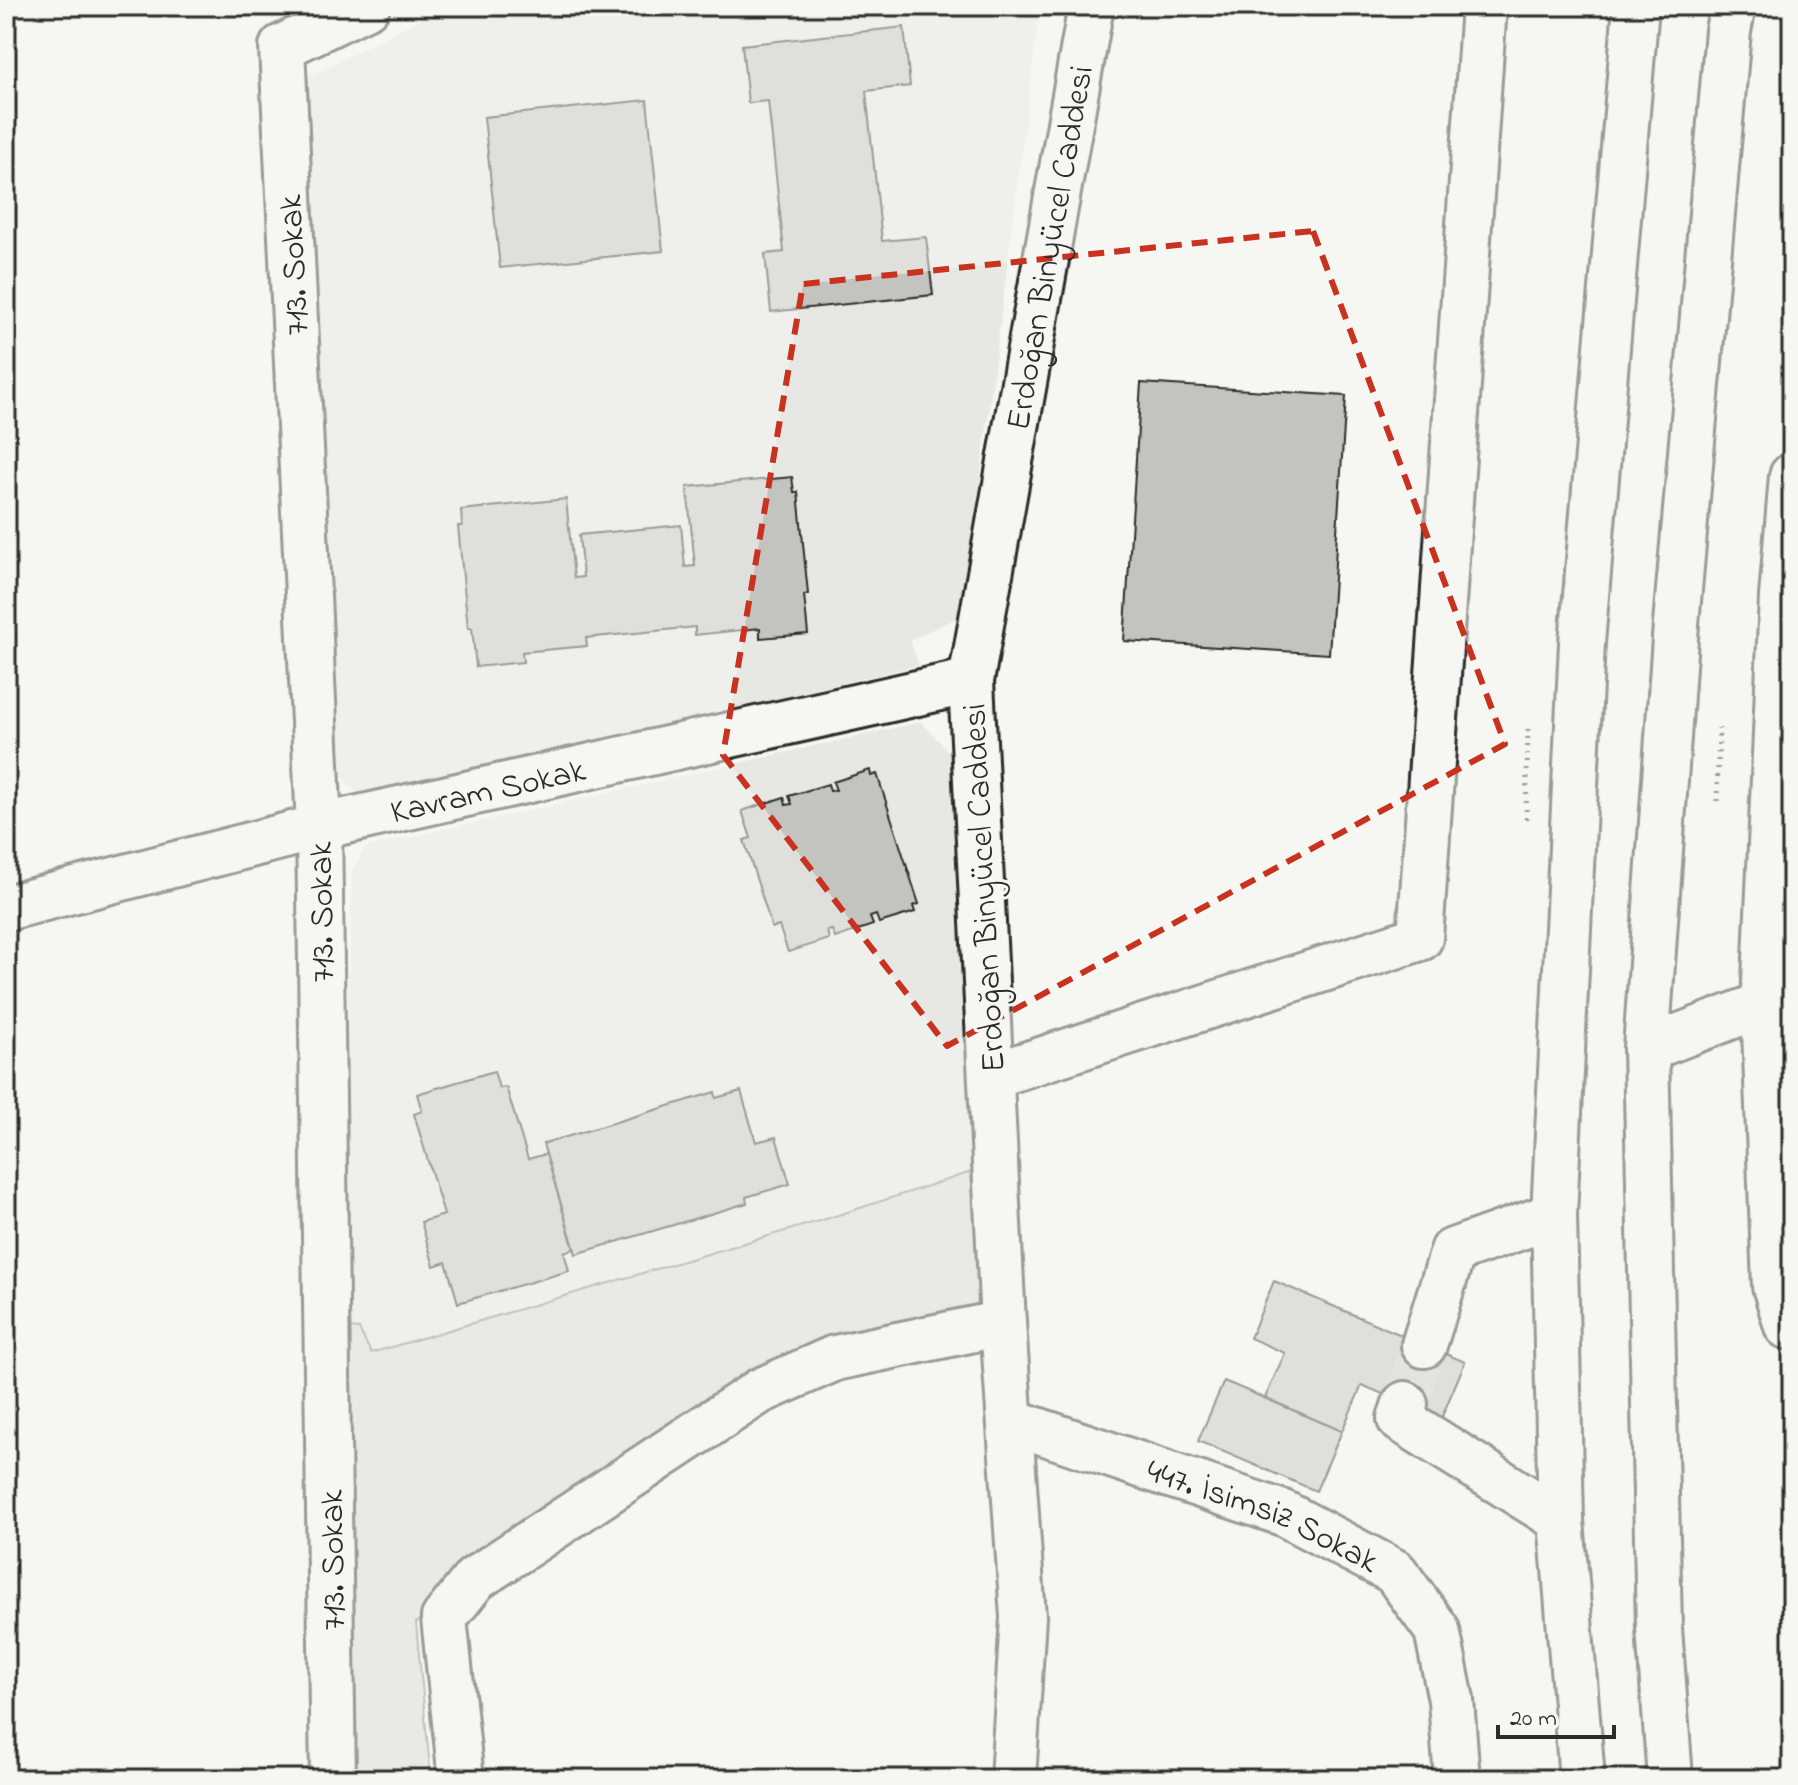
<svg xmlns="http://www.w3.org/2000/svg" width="1798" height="1785" viewBox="0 0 1798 1785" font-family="'Indie Flower',sans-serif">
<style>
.built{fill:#e7e7e3}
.green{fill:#d9d9d5;stroke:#828280;stroke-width:2}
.building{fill:#c3c3c0;stroke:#2b2b2b;stroke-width:2}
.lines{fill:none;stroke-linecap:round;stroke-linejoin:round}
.minor-tunnel{stroke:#cdcdca;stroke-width:44;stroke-dasharray:44 22;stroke-linecap:butt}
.minor-casing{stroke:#2b2b2b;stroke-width:50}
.major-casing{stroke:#2b2b2b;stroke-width:50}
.path{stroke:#2b2b2b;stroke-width:5;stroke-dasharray:2 6;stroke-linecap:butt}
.minor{stroke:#f6f6f2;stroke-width:44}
.major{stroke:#f6f6f2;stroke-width:44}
.marked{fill:none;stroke:#c8321e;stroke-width:6;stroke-dasharray:16 10;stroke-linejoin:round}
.labels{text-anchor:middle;stroke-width:6;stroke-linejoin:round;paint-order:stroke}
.street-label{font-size:34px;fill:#2b2b2b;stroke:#f6f6f2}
</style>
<rect width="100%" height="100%" fill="#f6f6f2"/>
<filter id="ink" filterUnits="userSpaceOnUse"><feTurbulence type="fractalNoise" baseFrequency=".0125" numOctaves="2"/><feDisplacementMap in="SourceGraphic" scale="16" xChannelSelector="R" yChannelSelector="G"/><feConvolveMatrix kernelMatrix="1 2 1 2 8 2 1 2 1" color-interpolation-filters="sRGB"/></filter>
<g filter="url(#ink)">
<path class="built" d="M 445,6 L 1040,6 L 963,615 L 910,640 L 919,665 L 360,796 L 341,775 L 302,80 Z
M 921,722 L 949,752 L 971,1172 L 826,1219 L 371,1353 L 359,1329 L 338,1327 L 352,870 L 366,847 Z"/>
<path class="green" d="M 971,1172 L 984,1310 L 809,1357 L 460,1580 L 416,1623 L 431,1779 L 347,1779 L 338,1327 L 359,1329 L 371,1353 L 826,1219 Z"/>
<path class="building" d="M 904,27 L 910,86 L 866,91 L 882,241 L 926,237 L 933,295 L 771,312 L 765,254 L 784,252 L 768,101 L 748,103 L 742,45 Z
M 647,100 L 663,251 L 500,268 L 484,117 Z
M 1141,383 L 1346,396 L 1329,654 L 1124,641 Z
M 792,477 L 794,492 L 798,492 L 808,594 L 804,595 L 808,634 L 760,638 L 760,628 L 695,635 L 695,627 L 586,638 L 587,646 L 522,652 L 523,662 L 476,667 L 472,628 L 468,628 L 458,526 L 462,526 L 461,510 L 566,499 L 574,578 L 583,577 L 579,535 L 681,525 L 685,567 L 695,566 L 687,487 Z
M 870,770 L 871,776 L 877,774 L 919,904 L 913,906 L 915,912 L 879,923 L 876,915 L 870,917 L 873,925 L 835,938 L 832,930 L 827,931 L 829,939 L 788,952 L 779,926 L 772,928 L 744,840 L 751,838 L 742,811 L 784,797 L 786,805 L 792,804 L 789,796 L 828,784 L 830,791 L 836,790 L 833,782 Z
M 494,1071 L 499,1088 L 506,1087 L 528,1159 L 546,1154 L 574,1249 L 564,1252 L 569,1271 L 458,1303 L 446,1262 L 434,1266 L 421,1222 L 444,1215 L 414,1114 L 422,1111 L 417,1094 Z
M 741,1091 L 756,1142 L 776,1137 L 790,1184 L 746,1197 L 747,1203 L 576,1254 L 543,1144 L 715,1092 L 716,1098 Z
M 1274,1281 L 1465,1362 L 1441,1419 L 1362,1385 L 1342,1431 L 1265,1398 L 1285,1353 L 1250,1338 Z
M 1224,1381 L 1342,1431 L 1316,1491 L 1198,1441 Z"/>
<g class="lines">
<path class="minor-tunnel" d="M 1405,1404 L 1424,1345"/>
<defs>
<g id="minor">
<path d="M 1792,476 L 1782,597 L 1764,1004 L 1775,1286 L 1787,1326 L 1792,1327"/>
<path id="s1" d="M 6,908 L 319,827 L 971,681"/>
<path d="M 1646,1049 L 1764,1004"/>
<path d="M 991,1076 L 1420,938 L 1484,6"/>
<path d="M 1424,1345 L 1453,1251 L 1554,1215"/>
<path d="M 1405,1404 L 1400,1419 L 1561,1520"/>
<path id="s2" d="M 1010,1421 L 1283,1513 L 1395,1572 L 1437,1630 L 1451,1700 L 1457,1779"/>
<path d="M 333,1779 L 319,827 L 282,47 L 367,6"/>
<path d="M 461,1779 L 444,1618 L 475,1579 L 760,1391 L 835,1358 L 1003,1323"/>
<path id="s3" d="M 1013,1779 L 1023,1617 L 1003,1323 L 971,681 L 1091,6"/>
</g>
<path id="major" d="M 1582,1779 L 1561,1520 L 1554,1215 L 1582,643 L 1636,6
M 1670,1779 L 1659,1628 L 1646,1049 L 1676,624 L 1728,31 L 1733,6"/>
</defs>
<use href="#minor" class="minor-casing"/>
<use href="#major" class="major-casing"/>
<path class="path" d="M 1717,801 L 1719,728
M 1526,819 L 1528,727"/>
<use href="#minor" class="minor"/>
<use href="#major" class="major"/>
</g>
</g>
<path d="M0 0H1798V1785H0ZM 1313,231 L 1505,744 L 947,1046 L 723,755 L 803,284 Z" fill="#f6f6f2" fill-opacity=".55" fill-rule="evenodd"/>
<path class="marked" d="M 1313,231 L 1505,744 L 947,1046 L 723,755 L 803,284 Z"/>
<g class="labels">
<g class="street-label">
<text dy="12" stroke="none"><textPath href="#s3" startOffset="1540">Erdoğan Binyücel Caddesi</textPath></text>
<text transform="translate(292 265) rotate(-93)" y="12">713. Sokak</text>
<text dy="12" stroke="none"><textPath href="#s1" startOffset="496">Kavram Sokak</textPath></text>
<text transform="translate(982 888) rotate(-93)" y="12">Erdoğan Binyücel Caddesi</text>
<text transform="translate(320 912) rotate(-91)" y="12">713. Sokak</text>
<text dy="12" stroke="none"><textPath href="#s2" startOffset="270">447. İsimsiz Sokak</textPath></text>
<text transform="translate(331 1560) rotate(-91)" y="12">713. Sokak</text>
</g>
</g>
<rect width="1798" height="1785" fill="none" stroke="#f6f6f2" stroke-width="32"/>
<rect x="16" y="16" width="1766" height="1753" fill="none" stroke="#2b2b2b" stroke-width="3" filter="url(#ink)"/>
<path d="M1498 1725v12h116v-12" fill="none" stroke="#2b2b2b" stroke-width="4"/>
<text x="1510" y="1725" font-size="24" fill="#2b2b2b" stroke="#f6f6f2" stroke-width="6" paint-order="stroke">20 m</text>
</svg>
